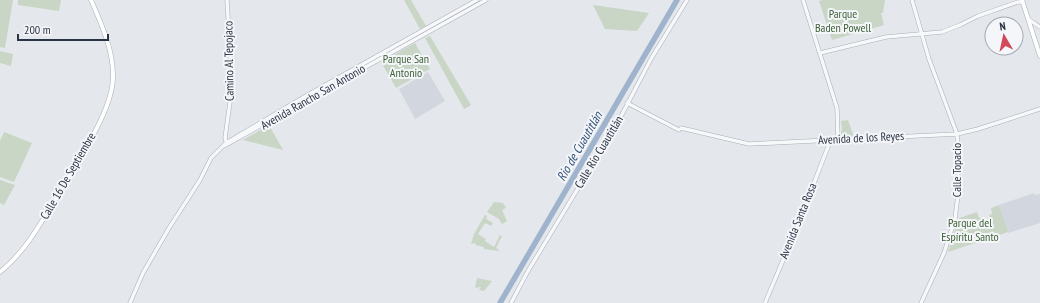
<svg xmlns="http://www.w3.org/2000/svg" width="1040" height="303" viewBox="0 0 1040 303" font-family="'PT Sans Narrow',sans-serif">
<style>
.built{fill:#d2d6de}
.green{fill:#c9d6c5}
.lines{fill:none;stroke-linecap:round;stroke-linejoin:round}
.river{stroke:#9fb4cc;stroke-width:5.5}
.tertiary-casing{stroke:#a9aeb7;stroke-width:4.5}
.secondary-casing{stroke:#a9aeb7;stroke-width:5}
.tertiary{stroke:#f7f8fa;stroke-width:3.5}
.secondary{stroke:#fff;stroke-width:4}
.labels{text-anchor:middle;stroke-width:4;stroke-linejoin:round;paint-order:stroke}
.park-label{font-size:12px;fill:#3f6138;stroke:#f4f6f9}
.street-label{font-size:12px;fill:#2b3445;stroke:#f4f6f9}
.water-label{font-size:13px;font-style:italic;fill:#34527a;stroke:#f4f6f9}
</style>
<rect width="100%" height="100%" fill="#e4e7ec"/>
<path class="built" d="M 428,72 L 445,101 L 415,119 L 399,89 Z
M 1034,193 L 1035,195 L 1040,194 L 1040,223 L 1008,233 L 999,205 Z"/>
<path class="green" d="M 0,0 L 13,0 L 5,48 L 0,47 Z
M 18,0 L 61,0 L 59,11 L 18,5 Z
M 404,0 L 411,0 L 426,26 L 420,29 Z
M 823,0 L 885,0 L 883,13 L 881,13 L 884,25 L 832,40 L 819,1 Z
M 593,5 L 649,13 L 637,31 L 605,29 Z
M 430,36 L 471,105 L 464,109 L 425,38 Z
M 415,43 L 430,69 L 396,88 L 381,62 Z
M 0,51 L 13,54 L 11,66 L 0,63 Z
M 848,120 L 854,137 L 840,138 L 842,128 L 841,121 Z
M 269,125 L 283,150 L 243,140 Z
M 4,132 L 32,143 L 14,182 L 0,177 L 0,141 Z
M 0,180 L 15,185 L 4,205 L 0,203 Z
M 494,202 L 503,203 L 506,208 L 502,210 L 507,221 L 502,224 L 499,219 L 487,212 Z
M 999,205 L 1008,232 L 948,252 L 959,218 L 977,212 L 979,218 L 983,217 L 986,227 L 992,225 L 989,215 L 992,214 L 991,208 Z
M 485,215 L 487,216 L 486,219 L 493,223 L 491,226 L 485,223 L 478,234 L 486,239 L 485,241 L 494,247 L 500,235 L 502,236 L 496,248 L 499,250 L 499,251 L 484,249 L 484,247 L 476,245 L 475,243 L 471,244 L 474,234 Z
M 477,278 L 492,281 L 484,291 L 479,290 L 481,287 L 475,288 Z"/>
<g class="lines">
<path class="river" d="M 500,303 L 677,0"/>
<defs>
<path id="tertiary" d="M 803,0 L 837,108 L 838,139
M 912,0 L 929,59 L 957,134 L 958,151 L 958,195 L 955,219 L 944,253 L 921,303
M 1028,19 L 1040,27
M 820,53 L 886,37 L 942,32 L 960,25 L 978,16 L 1018,2 L 1023,2
M 627,103 L 679,130
M 681,128 L 749,144 L 957,134 L 978,129 L 1040,109
M 227,144 L 225,138 L 231,95 L 232,83 L 227,0
M 224,146 L 486,0
M 130,303 L 143,273 L 169,228 L 200,180 L 211,158 L 226,143 L 304,97 L 477,0
M 511,303 L 528,271 L 617,124 L 651,59 L 687,0
M 765,303 L 797,227 L 831,139"/>
<path id="secondary" d="M 1022,0 L 1040,56
M 0,272 C 28,250 45,215 64,185 C 80,157 114,108 113,75 C 113,49 101,23 91,0"/>
</defs>
<use href="#tertiary" class="tertiary-casing"/>
<use href="#secondary" class="secondary-casing"/>
<use href="#tertiary" class="tertiary"/>
<use href="#secondary" class="secondary"/>
</g>
<g class="labels">
<g class="park-label">
<text x="843" y="18">Parque<tspan x="843" dy="14">Baden Powell</tspan></text>
<text x="406" y="63">Parque San<tspan x="406" dy="14">Antonio</tspan></text>
<text x="970" y="227">Parque del<tspan x="970" dy="14">Espíritu Santo</tspan></text>
</g>
<g class="street-label">
<text transform="translate(229 61) rotate(-91)" y="4">Camino Al Tepojaco</text>
<text transform="translate(313 97) rotate(-30)" y="4">Avenida Rancho San Antonio</text>
<text transform="translate(861 138) rotate(-3)" y="4">Avenida de los Reyes</text>
<text transform="translate(599 152) rotate(-59)" y="4">Calle Río Cuautitlán</text>
<text transform="translate(957 170) rotate(-90)" y="4">Calle Topacio</text>
<text transform="translate(68 176) rotate(-60)" y="4">Calle 16 De Septiembre</text>
<text transform="translate(798 221) rotate(-68)" y="4">Avenida Santa Rosa</text>
</g>
<g class="water-label">
<text transform="translate(579 146) rotate(-60)" y="5">Rio de Cuautitlán</text>
</g>
</g>
<g transform="translate(1004 36) rotate(351)"><circle r="19" fill="#f4f6f9" stroke="#a4a8b1"/>
<path d="M0-3L7 15L0 10L-7 15Z" fill="#d1495b"/>
<text y="-6" font-size="11" font-weight="bold" text-anchor="middle" fill="#2b3445">N</text>
</g>
<path d="M18 34v6h90v-6" fill="none" stroke="#2b3445" stroke-width="2"/>
<text x="24" y="34" font-size="12" fill="#2b3445" stroke="#f4f6f9" stroke-width="3" paint-order="stroke">200 m</text>
</svg>
